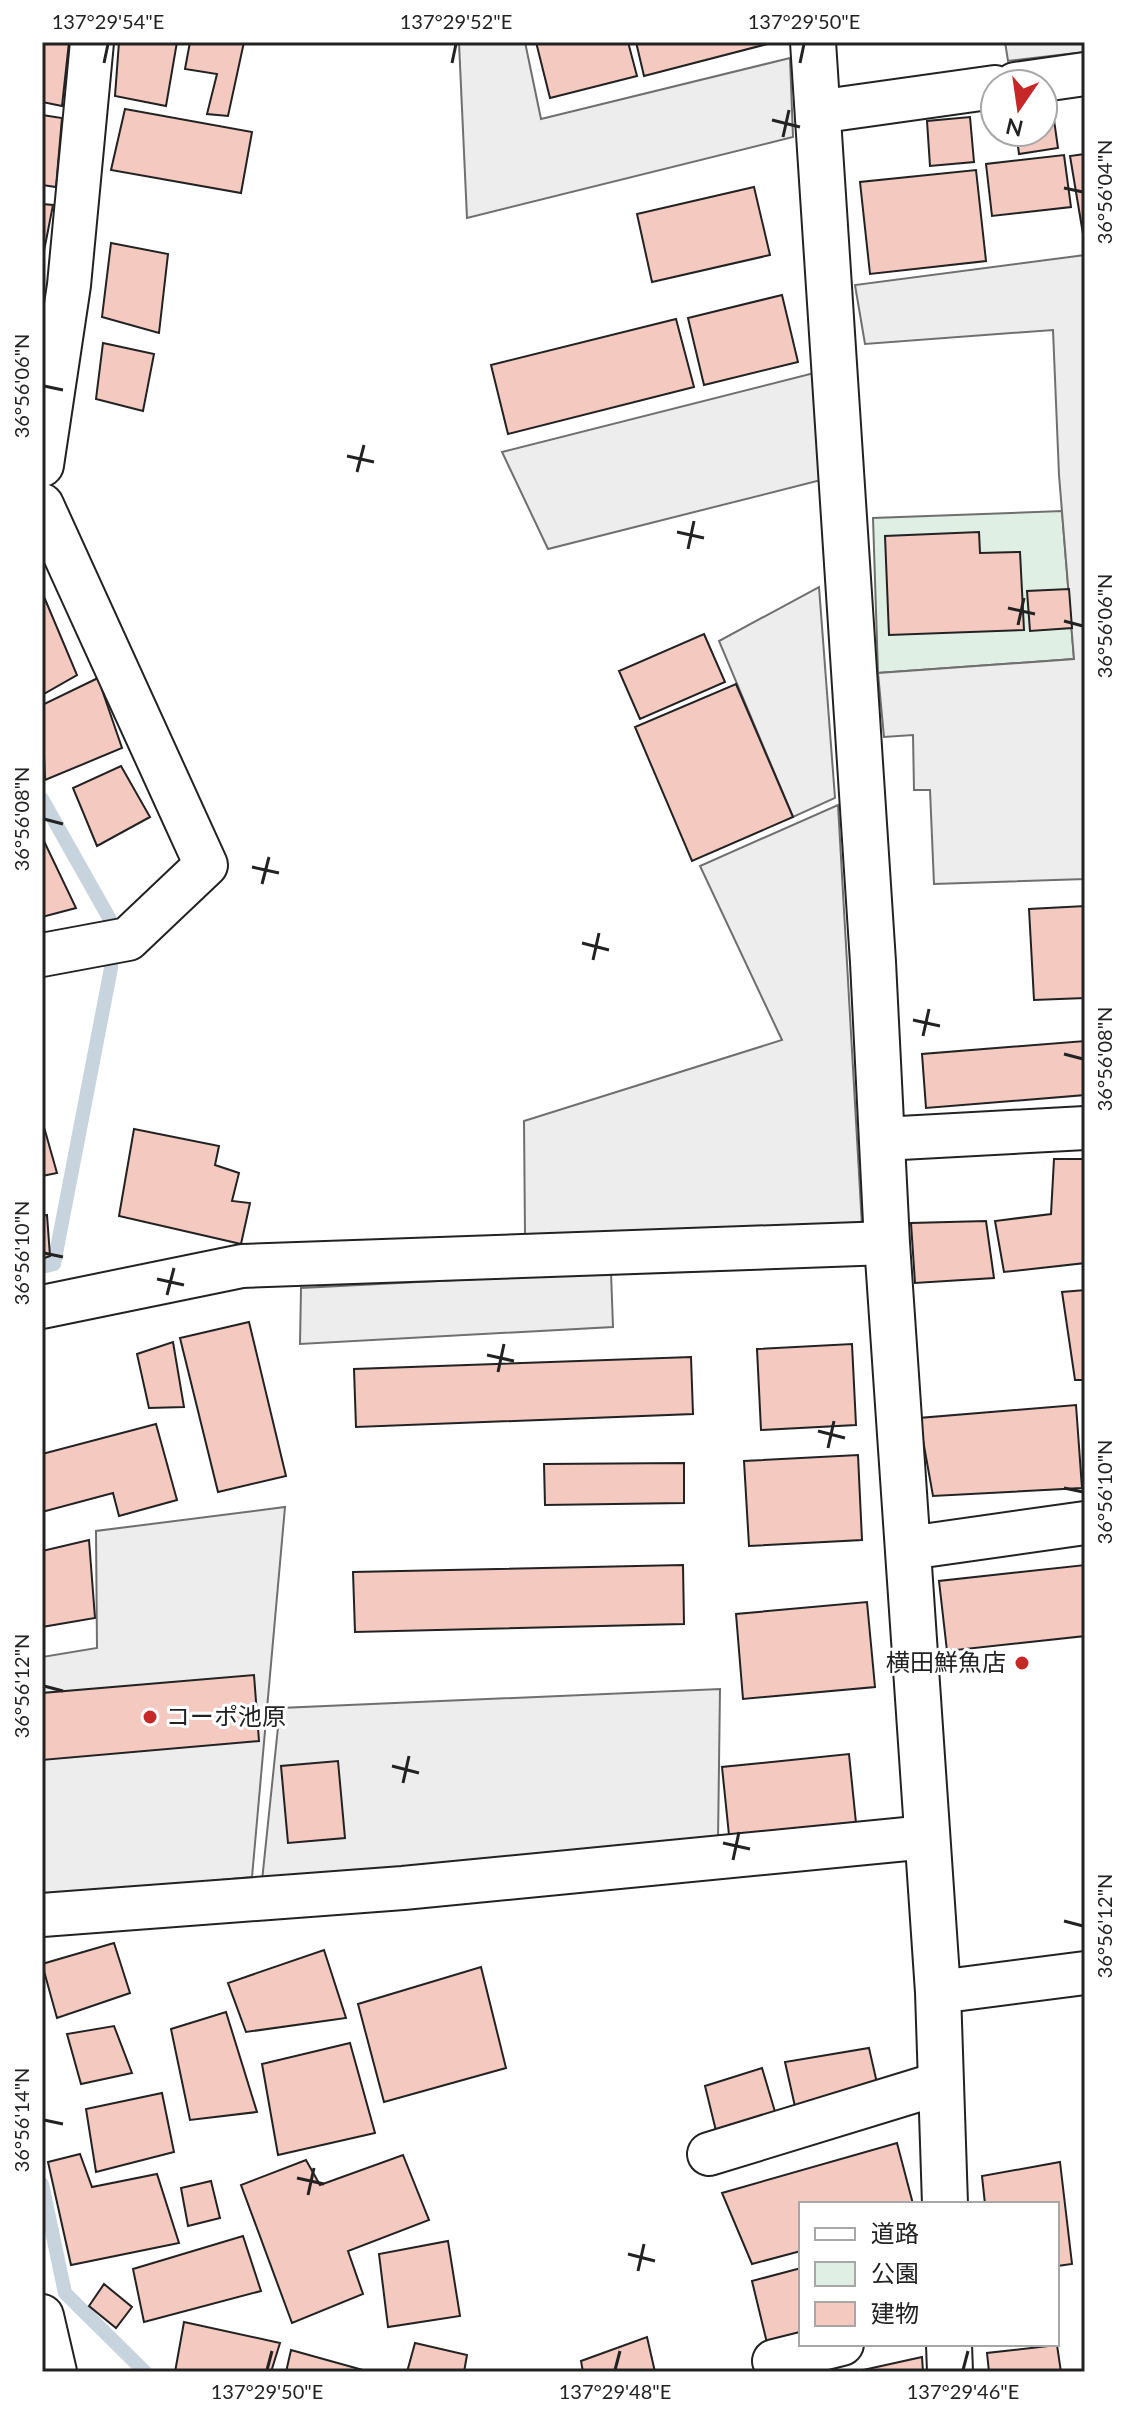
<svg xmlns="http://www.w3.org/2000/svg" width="1127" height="2414" viewBox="0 0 1127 2414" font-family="Lato,'Noto Sans JP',sans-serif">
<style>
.green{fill:#e0efe3;stroke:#6f6f6f;stroke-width:2}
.parking{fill:#ededed;stroke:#6f6f6f;stroke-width:2}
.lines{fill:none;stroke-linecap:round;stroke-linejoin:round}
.stream{stroke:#c7d3dd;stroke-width:14}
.building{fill:#f3c9c0;stroke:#222;stroke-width:2}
.street-casing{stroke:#222;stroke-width:46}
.secondary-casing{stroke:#222;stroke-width:48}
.street{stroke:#fff;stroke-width:42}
.secondary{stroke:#fff;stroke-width:44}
.ticks{fill:none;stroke:#222;stroke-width:3}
.poi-dot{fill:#c62828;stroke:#fff;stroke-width:3}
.labels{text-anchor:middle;stroke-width:6;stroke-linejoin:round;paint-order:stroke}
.poi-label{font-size:24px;fill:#222;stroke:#fff;text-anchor:end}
.neatline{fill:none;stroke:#222;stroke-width:3}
.ticks-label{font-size:20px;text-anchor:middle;fill:#222}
</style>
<rect width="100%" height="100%" fill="#fff"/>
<path class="green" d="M 1062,511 L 1074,659 L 878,673 L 873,518 Z"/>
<path class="parking" d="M 525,42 L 541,119 L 790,58 L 793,137 L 467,218 L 459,43 Z
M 1005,42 L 1085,42 L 1085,52 L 1008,61 Z
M 1085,255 L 1085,879 L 934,884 L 930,790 L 914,790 L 913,735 L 884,737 L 878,673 L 1074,659 L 1059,475 L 1053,330 L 865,344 L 855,285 Z
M 814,373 L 821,480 L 548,549 L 502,452 Z
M 819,587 L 835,798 L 793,817 L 719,641 Z
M 838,805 L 862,1226 L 525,1235 L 524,1121 L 782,1040 L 700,866 Z
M 611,1272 L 613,1327 L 300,1344 L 301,1288 Z
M 285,1507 L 252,1877 L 42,1897 L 42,1657 L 97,1648 L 96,1531 Z
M 720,1689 L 718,1841 L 262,1881 L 280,1708 Z"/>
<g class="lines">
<path class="stream" d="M 42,799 L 112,923 L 111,968 L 54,1264 L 42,1267
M 42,2184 L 65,2293 L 145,2372"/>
</g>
<path class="building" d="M 42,42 L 69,42 L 62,106 L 42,102 Z
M 119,42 L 177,42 L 166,106 L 115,96 Z
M 190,42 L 244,42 L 228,116 L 207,114 L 217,74 L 185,69 Z
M 536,42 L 628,42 L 637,76 L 550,98 Z
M 636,42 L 775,42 L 644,76 Z
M 1052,106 L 1058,148 L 1019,154 L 1016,132 L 1043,132 L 1043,108 Z
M 125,109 L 252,132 L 241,193 L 111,170 Z
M 42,115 L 62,118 L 56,187 L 42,185 Z
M 970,117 L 974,162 L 930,166 L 927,121 Z
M 1085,154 L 1085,246 L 1070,156 Z
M 1064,155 L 1071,207 L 992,216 L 986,164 Z
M 976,170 L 986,261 L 870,274 L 860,182 Z
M 754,187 L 770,255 L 652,282 L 637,214 Z
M 42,204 L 53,205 L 44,251 L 42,251 Z
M 111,243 L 168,254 L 159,333 L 102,317 Z
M 782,295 L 798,362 L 704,385 L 688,318 Z
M 676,319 L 694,387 L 508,434 L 491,365 Z
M 103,343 L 154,354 L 143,411 L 96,399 Z
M 979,532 L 980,553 L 1020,552 L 1024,630 L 889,635 L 885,536 Z
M 1069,589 L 1072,628 L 1030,631 L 1027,591 Z
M 42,592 L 77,675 L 42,695 Z
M 704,634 L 725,682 L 640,719 L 619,671 Z
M 98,678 L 122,748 L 45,780 L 42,705 Z
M 736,684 L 793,817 L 692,861 L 635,727 Z
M 121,766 L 150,817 L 97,846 L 73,788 Z
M 42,837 L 76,908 L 42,917 Z
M 1085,906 L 1085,998 L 1034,1000 L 1029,909 Z
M 1085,1041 L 1085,1095 L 926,1108 L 922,1054 Z
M 42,1120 L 57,1173 L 42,1176 Z
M 134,1129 L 219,1146 L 215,1165 L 239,1173 L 232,1201 L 250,1203 L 241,1244 L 119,1216 Z
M 1054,1159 L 1085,1159 L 1085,1263 L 1004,1272 L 995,1221 L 1051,1214 Z
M 47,1215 L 50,1256 L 42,1259 L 42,1216 Z
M 986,1221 L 994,1278 L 915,1283 L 911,1223 Z
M 1085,1290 L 1085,1380 L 1075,1380 L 1062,1292 Z
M 249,1322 L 286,1476 L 218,1492 L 180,1338 Z
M 173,1342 L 184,1407 L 149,1408 L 137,1354 Z
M 852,1344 L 856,1425 L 761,1430 L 757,1349 Z
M 691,1357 L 693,1414 L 356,1427 L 354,1369 Z
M 1076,1405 L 1082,1488 L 933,1496 L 919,1418 Z
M 156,1424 L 177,1500 L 119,1516 L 113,1493 L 42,1512 L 42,1454 Z
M 858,1455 L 862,1540 L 749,1546 L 744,1461 Z
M 684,1463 L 684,1503 L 545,1505 L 544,1464 Z
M 89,1540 L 95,1618 L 42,1627 L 42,1551 Z
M 683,1565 L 684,1624 L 355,1632 L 353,1572 Z
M 1085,1565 L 1085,1636 L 947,1651 L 939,1581 Z
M 867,1602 L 875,1687 L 743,1699 L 736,1614 Z
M 254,1675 L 259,1741 L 42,1760 L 42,1693 Z
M 849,1754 L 856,1823 L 729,1835 L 722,1767 Z
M 338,1761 L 345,1838 L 288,1843 L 281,1766 Z
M 114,1943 L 130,1993 L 57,2018 L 42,1964 Z
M 324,1950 L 346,2018 L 246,2032 L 228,1983 Z
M 481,1967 L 506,2068 L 384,2102 L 358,2004 Z
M 226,2012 L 257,2112 L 190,2120 L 171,2029 Z
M 114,2026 L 132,2073 L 81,2084 L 67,2034 Z
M 350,2043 L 375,2133 L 278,2155 L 262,2064 Z
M 869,2048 L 877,2083 L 796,2111 L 785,2062 Z
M 762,2068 L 776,2115 L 717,2135 L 705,2086 Z
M 162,2093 L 174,2152 L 96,2172 L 86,2109 Z
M 897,2143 L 913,2204 L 801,2204 L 801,2251 L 752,2264 L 722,2193 Z
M 80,2154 L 92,2187 L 157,2174 L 179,2243 L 71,2265 L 48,2162 Z
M 403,2155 L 429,2220 L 348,2251 L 363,2294 L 292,2323 L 241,2185 L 306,2160 L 320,2185 Z
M 1060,2162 L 1072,2264 L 1057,2266 L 1057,2204 L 985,2204 L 982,2176 Z
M 211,2181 L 220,2218 L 188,2226 L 181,2188 Z
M 243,2236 L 261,2291 L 144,2322 L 133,2269 Z
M 448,2241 L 460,2316 L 388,2327 L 379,2254 Z
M 801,2268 L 801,2334 L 767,2343 L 752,2281 Z
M 104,2284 L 132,2307 L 116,2328 L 89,2306 Z
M 184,2322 L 280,2343 L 271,2372 L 175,2372 Z
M 647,2337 L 655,2372 L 583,2372 L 581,2361 Z
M 415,2343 L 467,2355 L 464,2372 L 407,2372 Z
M 1057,2345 L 1061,2372 L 989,2372 L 987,2353 Z
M 291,2350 L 370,2372 L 286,2372 Z
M 922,2357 L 923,2372 L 854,2372 Z"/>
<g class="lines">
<defs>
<path id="street" d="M 1015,84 L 1085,74
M 817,112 L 995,87
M 42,465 L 69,285 L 92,42
M 42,505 L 206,865 L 128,939 L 42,955
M 882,1139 L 1085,1128
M 42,1307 L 242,1266 L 887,1243
M 909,1548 L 1085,1523
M 42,1915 L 403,1888 L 927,1837
M 938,1992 L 1085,1973
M 709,2154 L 941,2083
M 42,2316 L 55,2372
M 774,2361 L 842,2344"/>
<path id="secondary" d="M 813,42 L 873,962 L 887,1243 L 938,1992 L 945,2204
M 949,2344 L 950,2372"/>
</defs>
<use href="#street" class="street-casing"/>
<use href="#secondary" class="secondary-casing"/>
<use href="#street" class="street"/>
<use href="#secondary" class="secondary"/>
</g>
<path class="ticks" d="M 104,63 L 108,44M 452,63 L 456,44M 800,63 L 804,44M 772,120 L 800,127M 783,137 L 789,110M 1064,188 L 1083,192M 44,386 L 63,390M 347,456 L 374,462M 357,472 L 364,445M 677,532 L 704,538M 688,549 L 694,521M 1008,608 L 1035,614M 1064,621 L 1083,626M 1018,625 L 1024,598M 44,819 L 63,824M 252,867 L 279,873M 262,884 L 269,857M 582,943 L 609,950M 593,960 L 599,933M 913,1020 L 940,1026M 923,1036 L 929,1009M 1064,1054 L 1083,1059M 44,1253 L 63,1257M 157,1279 L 184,1285M 167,1295 L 174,1268M 487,1355 L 514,1361M 498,1372 L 504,1344M 818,1431 L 845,1438M 828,1448 L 834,1421M 1064,1488 L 1083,1492M 44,1686 L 63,1691M 392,1766 L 419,1773M 403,1783 L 409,1756M 723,1843 L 750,1849M 733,1860 L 739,1832M 1064,1921 L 1083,1926M 44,2120 L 63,2124M 297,2178 L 324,2184M 308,2195 L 314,2168M 628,2254 L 655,2261M 638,2271 L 644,2244M 267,2370 L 272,2351M 615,2370 L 620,2351M 963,2370 L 968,2351"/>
<g class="poi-dot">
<circle cx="1022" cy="1663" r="8"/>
<circle cx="150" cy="1717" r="8"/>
</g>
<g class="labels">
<g class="poi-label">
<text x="1006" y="1671">横田鮮魚店</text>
<text x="166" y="1725" text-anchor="start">コーポ池原</text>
</g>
</g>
<rect width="1127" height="2414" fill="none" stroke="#ffffff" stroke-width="88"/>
<rect x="799" y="2202" width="260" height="144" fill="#ffffff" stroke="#a7a7a7" stroke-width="2"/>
<rect x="815" y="2228" width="40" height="12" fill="#ffffff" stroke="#a7a7a7" stroke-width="2"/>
<text x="871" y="2242" font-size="24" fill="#222222">道路</text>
<rect x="815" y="2262" width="40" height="24" fill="#e0efe3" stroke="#a7a7a7" stroke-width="2"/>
<text x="871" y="2282" font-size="24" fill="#222222">公園</text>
<rect x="815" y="2302" width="40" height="24" fill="#f3c9c0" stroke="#a7a7a7" stroke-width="2"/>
<text x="871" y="2322" font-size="24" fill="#222222">建物</text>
<g transform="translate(1019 108) rotate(193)"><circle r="38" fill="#ffffff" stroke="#a7a7a7" stroke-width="2"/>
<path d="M0-6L14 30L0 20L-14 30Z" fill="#c62828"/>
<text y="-12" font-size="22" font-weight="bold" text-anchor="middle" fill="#222222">N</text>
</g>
<rect x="44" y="44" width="1039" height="2326" class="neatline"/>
<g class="ticks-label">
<text x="108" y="29">137°29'54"E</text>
<text x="456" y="29">137°29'52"E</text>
<text x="804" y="29">137°29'50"E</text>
<text transform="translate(1105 192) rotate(-90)" y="7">36°56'04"N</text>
<text transform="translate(22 386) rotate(-90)" y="7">36°56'06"N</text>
<text transform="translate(1105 626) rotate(-90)" y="7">36°56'06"N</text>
<text transform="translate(22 819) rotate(-90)" y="7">36°56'08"N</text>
<text transform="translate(1105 1059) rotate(-90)" y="7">36°56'08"N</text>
<text transform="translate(22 1253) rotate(-90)" y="7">36°56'10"N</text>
<text transform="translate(1105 1492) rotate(-90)" y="7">36°56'10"N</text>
<text transform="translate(22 1686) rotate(-90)" y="7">36°56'12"N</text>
<text transform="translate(1105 1926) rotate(-90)" y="7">36°56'12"N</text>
<text transform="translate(22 2120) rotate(-90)" y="7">36°56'14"N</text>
<text x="267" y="2399">137°29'50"E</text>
<text x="615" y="2399">137°29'48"E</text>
<text x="963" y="2399">137°29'46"E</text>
</g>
</svg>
